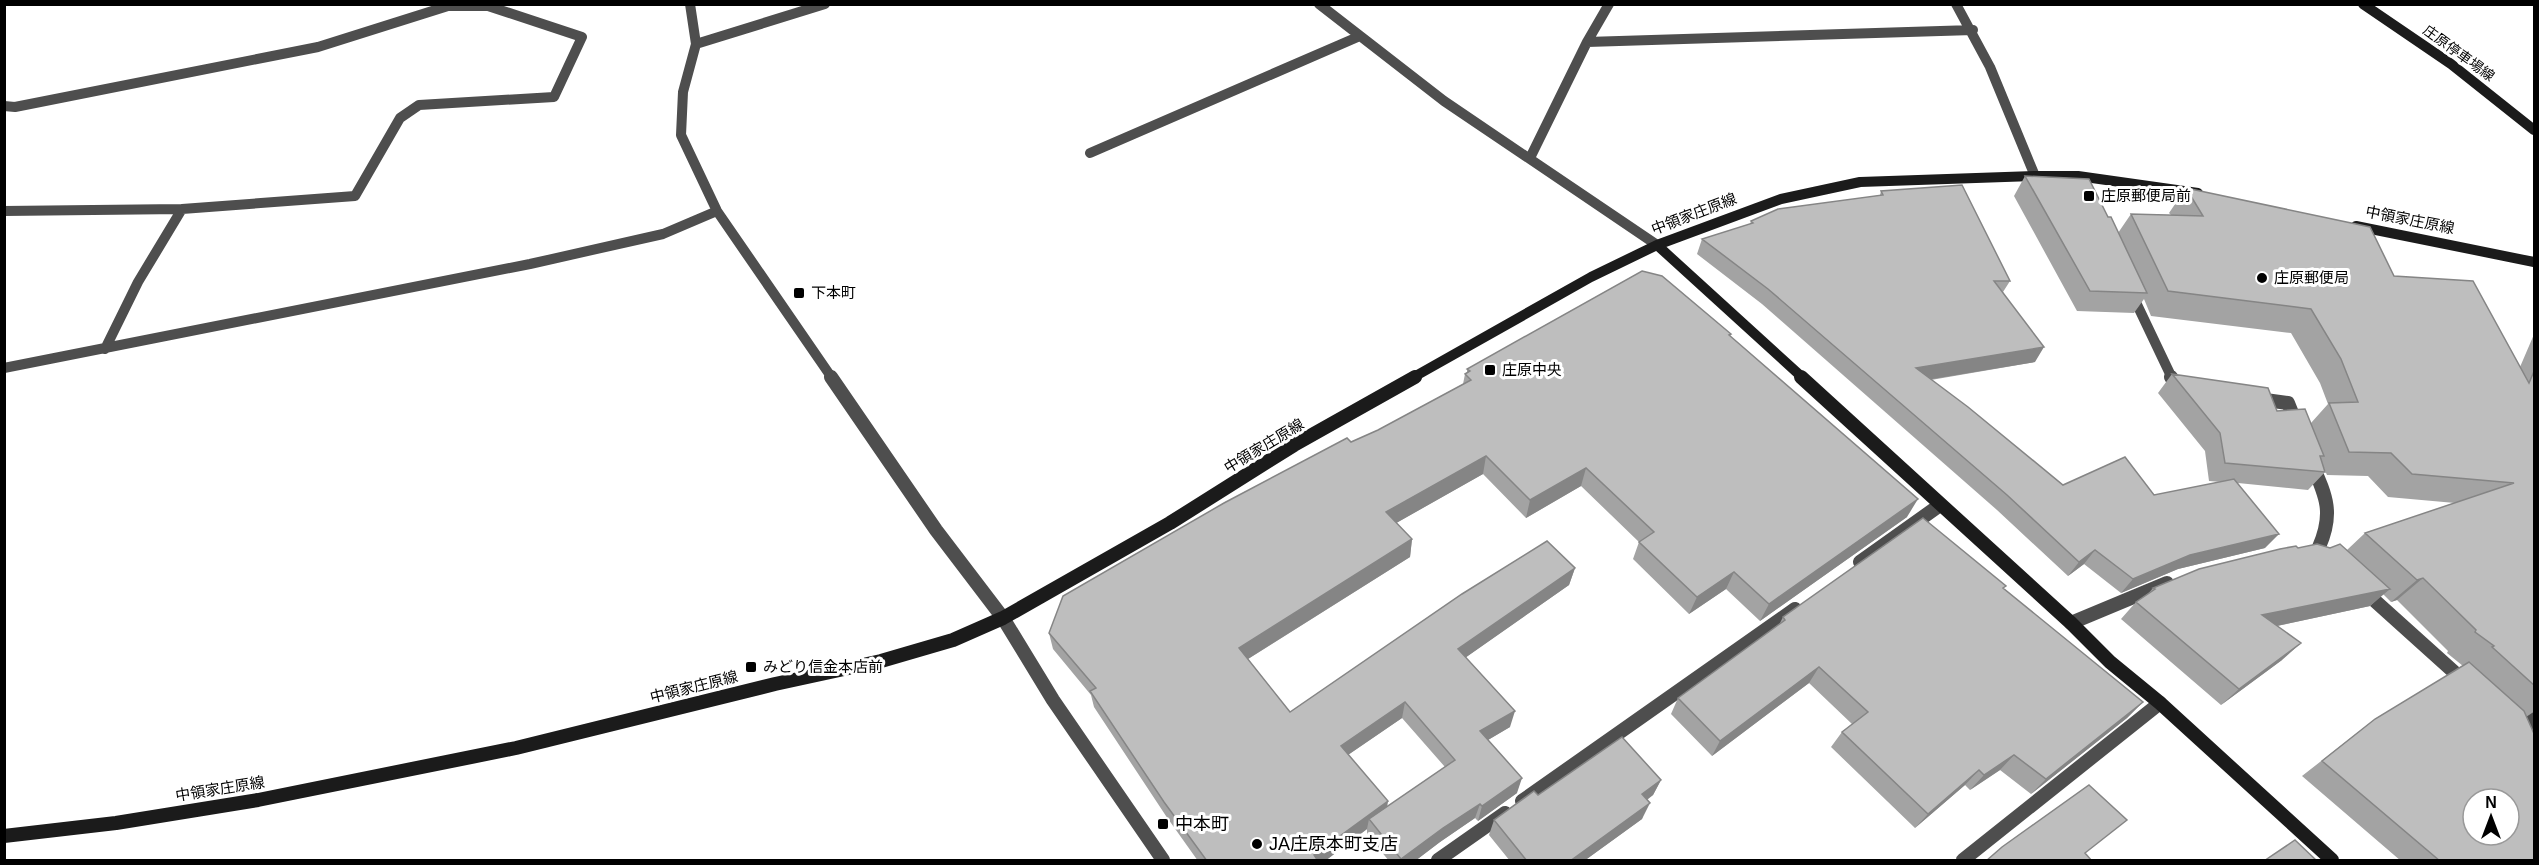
<svg xmlns="http://www.w3.org/2000/svg" width="2539" height="865" viewBox="0 0 2539 865" font-family="Arial,'Noto Sans JP',sans-serif">
<style>
.lines{fill:none;stroke-linecap:round;stroke-linejoin:round}
.street-far1{stroke:#4e4e4e;stroke-width:10}
.street{stroke:#4e4e4e;stroke-width:14}
.secondary-far1{stroke:#1b1b1b;stroke-width:10}
.secondary{stroke:#1b1b1b;stroke-width:14}
.wall{fill:#a3a3a3;fill-rule:evenodd}
.shaded-wall{fill:#858585}
.building{fill:#bebebe;stroke:#858585;stroke-width:1.5;fill-rule:evenodd}
.poi-dot{fill:#000;stroke:#fff;stroke-width:2}
.labels{text-anchor:middle;stroke-width:6;stroke-linejoin:round;paint-order:stroke}
.far-street-label{font-size:14px;fill:#000;stroke:#fff}
.poi-label{font-size:15px;fill:#000;stroke:#fff;text-anchor:start}
.street-label{font-size:15px;fill:#000;stroke:#fff}
.near-poi-label{font-size:18px;fill:#000;stroke:#fff;text-anchor:start}
</style>
<rect width="100%" height="100%" fill="#fff"/>
<g class="lines">
<path class="street-far1" d="M 690,4 L 696,44 L 683,92 L 681,135 L 717,211 L 832,378
M 1319,4 L 1444,101 L 1657,245
M 1956,4 L 1990,67 L 2035,176
M 1587,42 L 1973,30
M 696,44 L 825,4
M 4,106 L 15,107 L 318,47 L 448,6 L 488,6 L 582,37 L 554,97 L 419,105 L 400,118 L 355,196 L 182,209
M 1090,153 L 1360,36
M 1530,158 L 1587,42 L 1609,4
M 4,211 L 182,209 L 138,282 L 105,349
M 2132,294 L 2172,378
M 4,368 L 530,264 L 663,234 L 717,211"/>
<path class="street" d="M 831,377 L 936,530 L 1003,618 L 1053,700 L 1163,860
M 2171,377 L 2178,388
M 2258,399 L 2288,403 L 2296,423
M 2312,464 C 2326,496 2334,513 2319,547
M 1860,562 L 1940,505
M 2364,591 L 2464,681
M 2071,623 L 2167,583
M 2534,704 L 2528,736 L 2534,750
M 1522,801 L 1795,609
M 1438,860 L 1505,813
M 1963,860 L 2160,703"/>
<path class="secondary-far1" d="M 2363,4 L 2451,64 L 2534,130
M 2356,226 L 2534,262
M 1657,245 L 1803,378
M 1412,378 L 1591,277 L 1657,245 L 1781,199 L 1860,182 L 2035,176 L 2078,176 L 2198,193"/>
<path class="secondary" d="M 1801,377 L 2071,623 L 2110,662 L 2160,703 L 2332,860
M 4,836 L 116,823 L 258,800 L 516,748 L 775,684 L 881,661 L 953,640 L 1003,618 L 1170,523 L 1294,445 L 1415,377"/>
</g>
<path class="wall" d="M 2025,176 L 2108,217 L 2118,233 L 2131,214 L 2171,215 L 2169,213 L 2186,188 L 2394,276 L 2520,367 L 2535,332 L 2535,711 L 2526,717 L 2535,861 L 2401,861 L 2302,776 L 2375,719 L 2463,666 L 2447,653 L 2448,651 L 2397,600 L 2391,602 L 2383,594 L 2370,606 L 2277,626 L 2282,660 L 2221,705 L 2121,619 L 2136,602 L 2147,595 L 2153,588 L 2298,548 L 2330,548 L 2347,550 L 2365,533 L 2455,503 L 2388,497 L 2368,476 L 2327,475 L 2323,466 L 2325,472 L 2308,490 L 2238,483 L 2265,548 L 2178,569 L 2121,593 L 2084,564 L 2068,576 L 1997,510 L 1762,304 L 1697,254 L 1702,239 L 1750,224 L 1751,221 L 1880,195 L 1881,191 L 2010,281 L 2003,292 L 2035,362 L 1931,380 L 2063,485 L 2154,495 L 2221,482 L 2209,481 L 2205,451 L 2158,393 L 2172,374 L 2311,423 L 2328,404 L 2320,383 L 2291,333 L 2151,316 L 2144,299 L 2134,313 L 2077,311 L 2014,196 Z
M 1731,334 L 1730,336 L 1907,517 L 1760,621 L 1726,589 L 1689,614 L 1633,559 L 1639,542 L 1581,486 L 1526,518 L 1483,474 L 1396,523 L 1412,539 L 1410,557 L 1248,659 L 1290,712 L 1575,568 L 1569,585 L 1466,657 L 1510,727 L 1488,740 L 1517,793 L 1478,821 L 1475,818 L 1440,842 L 1415,861 L 1389,861 L 1367,834 L 1367,829 L 1325,861 L 1198,861 L 1166,816 L 1094,707 L 1091,695 L 1053,649 L 1049,633 L 1351,442 L 1378,430 L 1463,384 L 1465,374 L 1467,373 L 1467,369 ZM 1402,718 L 1445,767 L 1387,807 L 1348,755 Z
M 2004,589 L 2143,702 L 2127,718 L 2031,794 L 2000,770 L 1970,790 L 1965,785 L 1915,828 L 1831,747 L 1842,732 L 1852,724 L 1809,683 L 1712,756 L 1671,714 L 1678,698 L 1779,625 L 1783,617 Z
M 1661,780 L 1653,795 L 1647,800 L 1642,819 L 1584,861 L 1510,861 L 1489,835 L 1494,820 L 1538,795 Z"/>
<path class="shaded-wall" d="M 2044,347 L 2035,362 L 1908,383 L 1916,368 Z
M 1486,456 L 1483,474 L 1384,530 L 1386,512 Z
M 1586,468 L 1581,486 L 1526,518 L 1530,500 Z
M 1918,499 L 1907,517 L 1760,621 L 1769,604 Z
M 2279,534 L 2265,548 L 2178,569 L 2121,593 L 2133,579 L 2190,555 Z
M 1412,539 L 1410,557 L 1240,664 L 1239,648 Z
M 2095,550 L 2084,564 L 2068,576 L 2079,562 Z
M 1575,568 L 1569,585 L 1455,665 L 1458,649 Z
M 1734,572 L 1726,589 L 1689,614 L 1697,597 Z
M 2423,578 L 2397,600 L 2391,602 L 2417,580 Z
M 2390,589 L 2370,606 L 2244,633 L 2262,615 Z
M 2301,643 L 2282,660 L 2221,705 L 2239,689 Z
M 1819,667 L 1809,683 L 1712,756 L 1720,741 Z
M 1405,702 L 1402,718 L 1339,761 L 1341,746 Z
M 2143,702 L 2127,718 L 2031,794 L 2046,779 Z
M 1515,711 L 1510,727 L 1476,747 L 1480,731 Z
M 2014,755 L 2000,770 L 1970,790 L 1984,775 Z
M 1979,770 L 1965,785 L 1915,828 L 1928,814 Z
M 1522,778 L 1517,793 L 1478,821 L 1482,806 Z
M 1661,780 L 1653,795 L 1634,809 L 1642,794 Z
M 1388,801 L 1386,816 L 1369,819 L 1367,829 L 1325,861 L 1313,861 L 1314,855 Z
M 1650,803 L 1642,819 L 1584,861 L 1570,861 Z
M 1480,804 L 1475,818 L 1440,842 L 1415,861 L 1401,861 L 1401,859 L 1443,828 Z"/>
<path class="building" d="M 2025,176 L 2089,179 L 2108,217 L 2111,217 L 2147,293 L 2090,291 Z
M 1962,185 L 2010,281 L 1994,281 L 2044,347 L 1916,368 L 1968,407 L 2063,485 L 2125,457 L 2154,495 L 2234,479 L 2279,534 L 2190,555 L 2133,579 L 2095,550 L 2079,562 L 2007,495 L 1768,289 L 1702,239 L 1753,223 L 1751,221 L 1778,209 L 1883,195 L 1881,191 Z
M 2186,188 L 2370,227 L 2394,276 L 2473,281 L 2529,383 L 2535,369 L 2535,686 L 2492,647 L 2494,646 L 2475,632 L 2476,630 L 2423,578 L 2417,580 L 2365,533 L 2514,483 L 2412,474 L 2391,453 L 2349,452 L 2329,403 L 2358,402 L 2341,359 L 2311,309 L 2168,291 L 2131,214 L 2203,216 Z
M 1642,271 L 1662,276 L 1731,334 L 1729,335 L 1918,499 L 1769,604 L 1734,572 L 1697,597 L 1639,542 L 1654,532 L 1586,468 L 1530,500 L 1486,456 L 1386,512 L 1412,539 L 1239,648 L 1290,712 L 1462,594 L 1547,541 L 1575,568 L 1458,649 L 1515,711 L 1480,731 L 1522,778 L 1482,806 L 1480,804 L 1443,828 L 1401,859 L 1369,819 L 1455,760 L 1405,702 L 1341,746 L 1388,801 L 1314,855 L 1318,861 L 1207,861 L 1164,802 L 1090,691 L 1096,688 L 1049,633 L 1063,596 L 1224,503 L 1347,438 L 1351,442 L 1378,430 L 1471,380 L 1465,374 L 1470,371 L 1467,369 Z
M 2172,374 L 2268,388 L 2277,411 L 2305,409 L 2324,456 L 2320,456 L 2325,472 L 2225,463 L 2220,433 Z
M 1923,518 L 2006,586 L 2003,588 L 2143,702 L 2046,779 L 2014,755 L 1984,775 L 1979,770 L 1928,814 L 1842,732 L 1868,712 L 1819,667 L 1720,741 L 1678,698 L 1785,620 L 1783,617 Z
M 2317,544 L 2330,548 L 2340,544 L 2390,589 L 2262,615 L 2301,643 L 2239,689 L 2136,602 L 2155,589 L 2153,588 L 2199,569 L 2280,549 L 2296,546 L 2298,548 Z
M 2469,662 L 2524,711 L 2535,736 L 2535,861 L 2440,861 L 2322,761 L 2375,719 ZM 2473,799 L 2509,799 L 2509,835 L 2473,835 Z
M 1622,737 L 1661,780 L 1642,794 L 1650,803 L 1570,861 L 1527,861 L 1494,820 L 1534,791 L 1538,795 Z
M 2089,785 L 2127,820 L 2085,853 L 2092,861 L 1986,861 L 2002,847 Z
M 2295,840 L 2317,861 L 2264,861 Z"/>
<g class="poi-dot">
<rect x="2083" y="190" width="12" height="12" rx="3"/>
<circle cx="2262" cy="278" r="6"/>
<rect x="793" y="287" width="12" height="12" rx="3"/>
<rect x="1484" y="364" width="12" height="12" rx="3"/>
<rect x="745" y="661" width="12" height="12" rx="3"/>
<rect x="1157" y="818" width="12" height="12" rx="3"/>
<circle cx="1257" cy="844" r="6"/>
</g>
<g class="labels">
<g class="far-street-label">
<text transform="translate(2459 53) rotate(36)" y="5">庄原停車場線</text>
</g>
<g class="poi-label">
<text x="2101" y="201">庄原郵便局前</text>
<text x="2274" y="283">庄原郵便局</text>
<text x="811" y="298">下本町</text>
<text x="1502" y="375">庄原中央</text>
<text x="763" y="672">みどり信金本店前</text>
</g>
<g class="street-label">
<text transform="translate(1694 214) rotate(-21)" y="5">中領家庄原線</text>
<text transform="translate(2410 220) rotate(11)" y="5">中領家庄原線</text>
<text transform="translate(1264 446) rotate(-31)" y="5">中領家庄原線</text>
<text transform="translate(694 687) rotate(-14)" y="5">中領家庄原線</text>
<text transform="translate(220 789) rotate(-9)" y="5">中領家庄原線</text>
</g>
<g class="near-poi-label">
<text x="1175" y="830">中本町</text>
<text x="1269" y="850">JA庄原本町支店</text>
</g>
</g>
<rect width="2539" height="865" fill="none" stroke="#000000" stroke-width="12"/>
<g transform="translate(2491 817)"><circle r="28" fill="#ffffff" stroke="#999999" stroke-width="1.5"/>
<path d="M0-4.5L10 22L0 15L-10 22Z" fill="#000000"/>
<text y="-9" font-size="16" font-weight="bold" text-anchor="middle" fill="#000000">N</text>
</g>
</svg>
